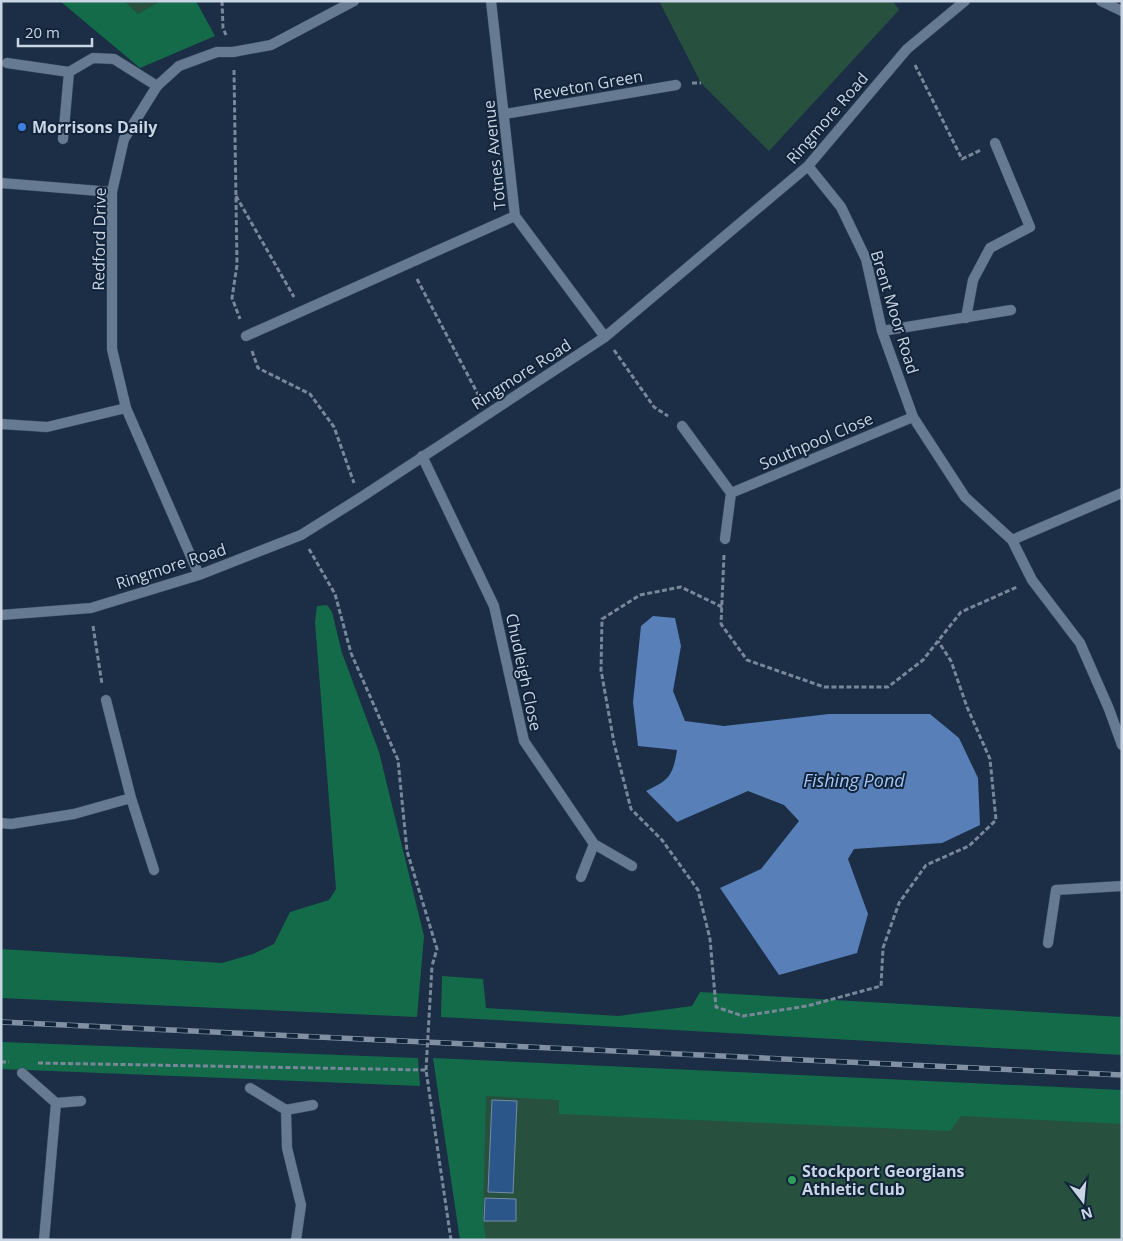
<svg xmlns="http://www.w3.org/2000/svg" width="1123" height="1241" viewBox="0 0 1123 1241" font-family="'Open Sans',sans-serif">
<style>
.green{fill:#27513e}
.forest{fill:#146b4a}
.water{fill:#587fb7}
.building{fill:#2b5689;stroke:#758ca7}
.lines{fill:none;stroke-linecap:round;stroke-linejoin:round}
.service-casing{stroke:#37495e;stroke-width:11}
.minor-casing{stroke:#37495e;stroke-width:11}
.path{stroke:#78879a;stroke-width:3;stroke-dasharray:5 2.5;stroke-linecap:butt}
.service{stroke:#667a92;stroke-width:10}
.minor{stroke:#667a92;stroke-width:10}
.rail-casing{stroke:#8190a2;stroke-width:5.5}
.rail{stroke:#12243a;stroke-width:4;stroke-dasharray:11;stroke-linecap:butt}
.path-bridge{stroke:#78879a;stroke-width:3;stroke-dasharray:5 2.5;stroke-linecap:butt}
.shop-dot{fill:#3f7fe0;stroke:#12243a;stroke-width:2}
.leisure-dot{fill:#2e9e5b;stroke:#12243a;stroke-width:2}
.labels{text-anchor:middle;stroke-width:4;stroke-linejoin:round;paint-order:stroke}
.street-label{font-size:16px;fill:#c9d5e4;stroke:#12243a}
.poi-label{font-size:16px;font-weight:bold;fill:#c9d5e4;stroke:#12243a;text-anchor:start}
.water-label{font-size:18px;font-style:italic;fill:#a4c5f4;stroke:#12243a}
</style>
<rect width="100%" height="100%" fill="#1b2e45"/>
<path class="green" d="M 125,1 L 160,1 L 138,14 Z
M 659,1 L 893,1 L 899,10 L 769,151 L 701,83 Z
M 449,1081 L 1122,1120 L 1122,1240 L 471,1240 Z"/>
<path class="forest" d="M 60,1 L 125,1 L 138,14 L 160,1 L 196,1 L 215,36 L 140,68 Z
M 327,605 L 332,612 L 342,653 L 379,752 L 424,936 L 417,1017 L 1,998 L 1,949 L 222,963 L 253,954 L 274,944 L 290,912 L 329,900 L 336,889 L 315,622 L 317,606 Z
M 442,976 L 483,979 L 486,1008 L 618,1016 L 692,1006 L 700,992 L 1122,1017 L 1122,1055 L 441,1017 Z
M 1,1042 L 418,1058 L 420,1086 L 1,1069 Z
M 433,1058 L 1122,1090 L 1122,1124 L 961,1116 L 950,1131 L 559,1114 L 559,1100 L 486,1096 L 483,1218 L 486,1240 L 460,1240 Z"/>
<path class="water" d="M 653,616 L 675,618 L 681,646 L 673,691 L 685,721 L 724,726 L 829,714 L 930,714 L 959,738 L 978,778 L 980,825 L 942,843 L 854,849 L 848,859 L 868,914 L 857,953 L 779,975 L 720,888 L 761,869 L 799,821 L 784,805 L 748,791 L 677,822 L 646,791 C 669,780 673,776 677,750 L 638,746 L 633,702 L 641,626 Z"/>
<path class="building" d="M 492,1100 L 517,1101 L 513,1193 L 488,1192 Z
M 485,1198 L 516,1199 L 516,1221 L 484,1221 Z"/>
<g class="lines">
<defs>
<path id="service" d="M 7,63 L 69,72 L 93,58 L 114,59 L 157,86
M 63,139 L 69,72
M 1,183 L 112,192
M 966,318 L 973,280 L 990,248 L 1030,227 L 995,143"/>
<path id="minor" d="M 491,1 L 515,216 L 605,337
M 1101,1 L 1122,11
M 505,114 L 676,85
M 808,166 L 841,207 L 866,259 L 882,331 L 913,417 L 965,497 L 1012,540 L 1032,580 L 1080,643 L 1109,709 L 1122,745
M 882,331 L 1011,310
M 246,336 L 515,216
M 1,424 L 47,427 L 126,408
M 682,426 L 731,493 L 725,539
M 422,456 L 494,606 L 524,741 L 594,844 L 632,866
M 731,493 L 913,417
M 1012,540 L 1122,493
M 199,575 L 126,408 L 112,349 L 112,192 L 124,139 L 157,86 L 179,66 L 217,52 L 233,52 L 271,45 L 354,1
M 1,615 L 91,608 L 199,575 L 301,535 L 360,498 L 605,337 L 808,166 L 907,49 L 965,1
M 106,700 L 131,798 L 154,870
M 1,823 L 11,824 L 74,814 L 131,798
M 581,877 L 594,844
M 1048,943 L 1056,890 L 1122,886
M 22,1073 L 56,1103 L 81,1101
M 250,1088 L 286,1110 L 313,1105
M 286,1110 L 287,1148 L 301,1205 L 296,1240
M 44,1240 L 56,1103"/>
</defs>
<use href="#service" class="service-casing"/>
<use href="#minor" class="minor-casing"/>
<path class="path" d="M 222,1 L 223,28 L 226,35
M 915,65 L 962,159 L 981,150
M 234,70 L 237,265 L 232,298 L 240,319
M 692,83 L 701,83
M 236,196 L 294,297
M 417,279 L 481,400
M 614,350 L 654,407 L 668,416
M 252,351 L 258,368 L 310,394 L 334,427 L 354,483
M 309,549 L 335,594 L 351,653 L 398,760 L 407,851 L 437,949 L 432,966
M 724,555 L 721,624 L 747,660 L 824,687 L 888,687 L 923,660 L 961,612 L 1017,587
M 722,607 L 681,587 L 640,595 L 602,619 L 601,670 L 614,743 L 631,809 L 662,840 L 698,890 L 710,939 L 716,1007 L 743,1016 L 807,1006 L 881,986 L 883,948 L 899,903 L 926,865 L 969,846 L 996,820 L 990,759 L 967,707 L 951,661 L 938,641
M 93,626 L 102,684
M 1,1062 L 9,1062
M 38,1063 L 426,1070 L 451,1240"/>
<use href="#service" class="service"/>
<use href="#minor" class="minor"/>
<defs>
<path id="rail" d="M 1,1022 L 1122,1075"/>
</defs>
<use href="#rail" class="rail-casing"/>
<use href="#rail" class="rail"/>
<path class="path-bridge" d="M 426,1070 L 432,966"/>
</g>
<circle class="shop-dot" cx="22" cy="127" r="5"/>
<circle class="leisure-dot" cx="792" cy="1180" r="5"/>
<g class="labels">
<g class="street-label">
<text transform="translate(588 85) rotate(-10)" y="6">Reveton Green</text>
<text transform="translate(827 118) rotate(-49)" y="6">Ringmore Road</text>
<text transform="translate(494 155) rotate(-96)" y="6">Totnes Avenue</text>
<text transform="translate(99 239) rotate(-89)" y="6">Redford Drive</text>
<text transform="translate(895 312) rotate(73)" y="6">Brent Moor Road</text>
<text transform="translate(521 374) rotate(-33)" y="6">Ringmore Road</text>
<text transform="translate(816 441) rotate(-23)" y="6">Southpool Close</text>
<text transform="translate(171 566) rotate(-18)" y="6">Ringmore Road</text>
<text transform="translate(524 672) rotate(78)" y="6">Chudleigh Close</text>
</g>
<g class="poi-label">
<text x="32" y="133">Morrisons Daily</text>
<text x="802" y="1177">Stockport Georgians<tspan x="802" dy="18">Athletic Club</tspan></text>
</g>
<g class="water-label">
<text x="854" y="787">Fishing Pond</text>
</g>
</g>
<rect width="1123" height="1241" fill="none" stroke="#c9d5e4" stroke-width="5"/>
<g transform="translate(1083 1201) rotate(164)" stroke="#12243a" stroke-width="4" paint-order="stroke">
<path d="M0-4L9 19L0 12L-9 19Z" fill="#c9d5e4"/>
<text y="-8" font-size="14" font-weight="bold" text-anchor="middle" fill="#c9d5e4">N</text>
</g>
<path d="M18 38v8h74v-8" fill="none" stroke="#c9d5e4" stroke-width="2.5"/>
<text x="25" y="38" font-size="15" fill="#c9d5e4" stroke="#12243a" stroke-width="4" paint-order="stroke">20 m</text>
</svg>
